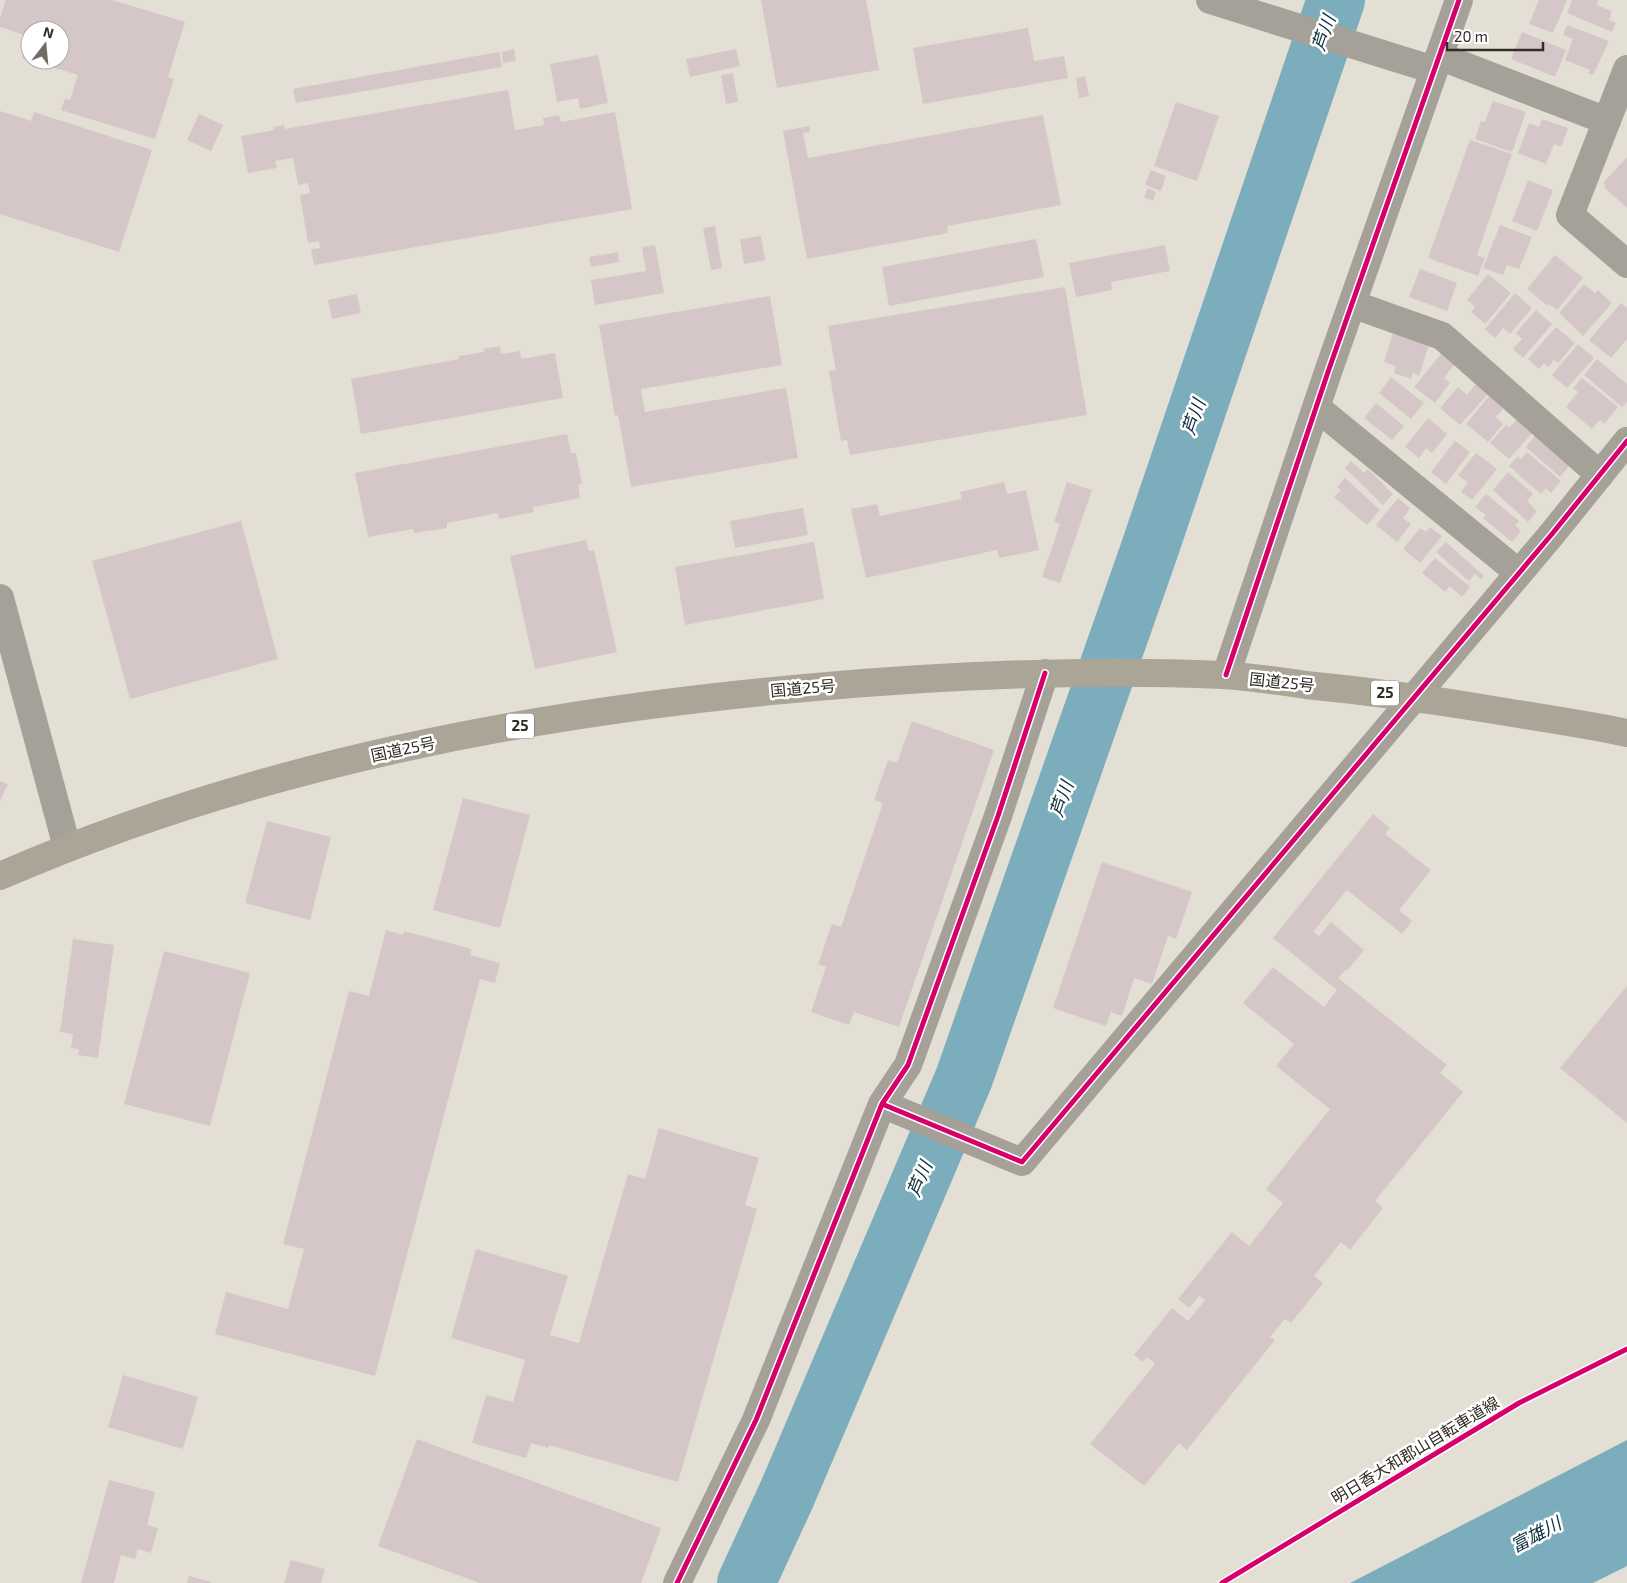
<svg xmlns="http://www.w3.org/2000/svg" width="1627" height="1583" viewBox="0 0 1627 1583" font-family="'Exo 2','Noto Sans JP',sans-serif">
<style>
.water{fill:#7cadbc}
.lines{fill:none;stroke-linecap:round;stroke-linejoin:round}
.river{stroke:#7cadbc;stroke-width:58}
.building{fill:#d5c7c7;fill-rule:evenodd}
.minor{stroke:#a5a098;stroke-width:28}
.highway{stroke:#aba598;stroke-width:28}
.cycleway-casing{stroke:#fff;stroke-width:8}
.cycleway{stroke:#d6006c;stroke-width:5}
.labels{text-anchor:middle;stroke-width:5;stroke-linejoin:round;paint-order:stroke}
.shield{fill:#fff;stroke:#6f6c67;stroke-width:1}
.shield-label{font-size:15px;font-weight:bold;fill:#312d26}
.street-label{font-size:16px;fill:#312d26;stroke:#fff}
.water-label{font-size:18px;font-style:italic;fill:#0d303b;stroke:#fff}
</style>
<rect width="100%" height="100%" fill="#e4dfd4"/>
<path class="water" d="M 1627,1440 L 1627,1566 L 1593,1583 L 1350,1583 Z"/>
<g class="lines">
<path class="river" d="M 746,1583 L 787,1494 L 964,1078 L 1149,551 L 1336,0"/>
</g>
<path class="building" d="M 6,0 L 112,0 L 185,22 L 168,77 L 174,79 L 155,139 L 61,110 L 65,99 L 70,100 L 78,75 L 22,58 L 28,36 L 0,27 L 0,18 ZM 30,30 L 60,30 L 60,60 L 30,60 Z
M 761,0 L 866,0 L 879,70 L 777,88 Z
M 1539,0 L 1567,0 L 1553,33 L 1529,24 Z
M 1572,0 L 1598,0 L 1596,5 L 1612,11 L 1609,20 L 1616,23 L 1612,32 L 1567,13 Z
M 1567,25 L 1609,41 L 1593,75 L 1588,73 L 1590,70 L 1565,60 L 1573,39 L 1563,35 Z
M 1028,28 L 1034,61 L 1064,56 L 1068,78 L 923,104 L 913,48 Z
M 1522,32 L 1566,50 L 1555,77 L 1511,59 Z
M 514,49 L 516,61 L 503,63 L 502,52 Z
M 736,49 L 740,66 L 690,77 L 686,59 Z
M 499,52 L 502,67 L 296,103 L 293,89 Z
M 598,55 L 608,103 L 580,109 L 578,98 L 557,102 L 550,64 Z
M 733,73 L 738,102 L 726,104 L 721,75 Z
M 1085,76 L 1089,96 L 1079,98 L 1076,78 Z
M 508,90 L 515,130 L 544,125 L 543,118 L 559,115 L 561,122 L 615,112 L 632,209 L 314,265 L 311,249 L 320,248 L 319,241 L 308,243 L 300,195 L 310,193 L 308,183 L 298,185 L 293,158 L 275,161 L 277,168 L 248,173 L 241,136 L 274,130 L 274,127 L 284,125 L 285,129 Z
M 1493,101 L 1526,112 L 1512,152 L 1475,139 L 1481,121 L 1485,122 Z
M 1176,102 L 1219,116 L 1197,181 L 1154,166 Z
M 0,111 L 31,121 L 34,112 L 152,150 L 119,252 L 0,214 Z
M 199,114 L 223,125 L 211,151 L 187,140 Z
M 1043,115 L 1061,205 L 947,226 L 948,233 L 807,259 L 783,131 L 809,126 L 810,132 L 803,133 L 808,158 Z
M 1542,119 L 1568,128 L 1561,147 L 1554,144 L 1546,164 L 1518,153 L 1529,123 L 1539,127 Z
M 1470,140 L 1512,154 L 1477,255 L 1485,258 L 1478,276 L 1428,258 Z
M 1627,157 L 1627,208 L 1604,187 L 1606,185 L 1603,183 Z
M 1151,170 L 1166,176 L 1161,191 L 1145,185 Z
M 1528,180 L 1553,190 L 1537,231 L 1512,221 Z
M 1148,188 L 1156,192 L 1153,201 L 1144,197 Z
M 1500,225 L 1532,237 L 1519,269 L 1507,265 L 1503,275 L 1483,268 Z
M 715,226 L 722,268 L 711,270 L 703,228 Z
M 761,236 L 765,260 L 744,264 L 740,239 Z
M 1036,239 L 1044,277 L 889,306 L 882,267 Z
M 655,245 L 664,293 L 595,305 L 591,280 L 646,271 L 642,247 Z
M 1165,245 L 1170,271 L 1111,282 L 1112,290 L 1076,297 L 1069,263 Z
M 618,252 L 619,262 L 591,267 L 589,257 Z
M 1555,255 L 1583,278 L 1557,310 L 1549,304 L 1548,306 L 1527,289 Z
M 1420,269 L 1457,283 L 1447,311 L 1409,297 Z
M 1488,274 L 1511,293 L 1485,324 L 1471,312 L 1475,307 L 1467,300 Z
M 1584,284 L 1595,293 L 1598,290 L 1612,303 L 1583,336 L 1559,313 Z
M 1065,287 L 1087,415 L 850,455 L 847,440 L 841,441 L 829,371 L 836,370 L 828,326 Z
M 1515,293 L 1532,308 L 1510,334 L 1503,328 L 1495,338 L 1485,329 Z
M 357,294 L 361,313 L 332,319 L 328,300 Z
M 770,296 L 782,365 L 641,389 L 645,412 L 786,388 L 798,458 L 631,487 L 618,415 L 615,416 L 599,325 Z
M 1621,303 L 1627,308 L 1627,339 L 1611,358 L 1589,340 Z
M 1536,310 L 1552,324 L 1523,358 L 1513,349 L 1522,339 L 1516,333 Z
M 1556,327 L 1575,343 L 1558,363 L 1554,360 L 1548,367 L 1544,363 L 1539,369 L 1528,359 Z
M 1393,333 L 1429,345 L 1419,376 L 1413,373 L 1411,379 L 1394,373 L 1396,366 L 1384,362 Z
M 1578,344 L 1594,358 L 1567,388 L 1552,375 Z
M 500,346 L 501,354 L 520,351 L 521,359 L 555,353 L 563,398 L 361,434 L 351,379 L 459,359 L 458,356 L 484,352 L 483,349 Z
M 1441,354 L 1454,365 L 1444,378 L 1450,383 L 1435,403 L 1414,387 Z
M 1597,359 L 1627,384 L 1627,402 L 1622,407 L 1584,375 Z
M 1391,377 L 1424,403 L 1411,419 L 1379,393 Z
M 1582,378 L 1618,407 L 1604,424 L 1600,420 L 1592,429 L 1566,407 L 1578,392 L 1573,388 Z
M 1476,384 L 1488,394 L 1460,425 L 1440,408 L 1458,387 L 1467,395 Z
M 1490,395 L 1504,408 L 1496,417 L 1503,424 L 1488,442 L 1466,424 Z
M 1376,403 L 1404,426 L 1392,440 L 1364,418 Z
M 1428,418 L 1447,434 L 1432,453 L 1426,448 L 1419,458 L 1405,447 Z
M 1518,418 L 1534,431 L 1509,459 L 1490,443 L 1506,425 L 1509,428 Z
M 567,434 L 571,453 L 576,453 L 582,484 L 578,485 L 580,498 L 533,507 L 534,512 L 499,519 L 498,513 L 447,523 L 447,528 L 414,533 L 413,529 L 368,537 L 355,473 Z
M 1535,436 L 1571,464 L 1560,477 L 1526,447 Z
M 1455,441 L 1470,452 L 1446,484 L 1431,472 Z
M 1527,452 L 1561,481 L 1551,493 L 1546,488 L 1541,494 L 1509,466 L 1518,456 L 1521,459 Z
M 1476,453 L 1497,469 L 1472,500 L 1461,492 L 1468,483 L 1458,475 Z
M 1351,461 L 1364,473 L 1368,469 L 1393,494 L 1383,505 L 1345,468 Z
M 1508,472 L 1533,494 L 1527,501 L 1537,511 L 1528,522 L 1493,490 Z
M 1345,478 L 1380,510 L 1367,525 L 1334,497 L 1341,490 L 1337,487 Z
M 1004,482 L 1007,494 L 1026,490 L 1039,550 L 999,558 L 997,550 L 866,578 L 851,509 L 877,504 L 880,516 L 962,499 L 960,492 Z
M 1067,482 L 1092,490 L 1060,583 L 1042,577 L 1060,524 L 1054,522 Z
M 1486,494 L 1519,521 L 1515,525 L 1521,531 L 1512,542 L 1483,518 L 1486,515 L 1475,507 Z
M 1398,498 L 1410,508 L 1403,518 L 1411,524 L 1397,542 L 1376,525 Z
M 803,508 L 808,535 L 735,548 L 730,521 Z
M 241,521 L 278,659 L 130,699 L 92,561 Z
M 1430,527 L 1442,536 L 1420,563 L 1403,549 L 1420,528 L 1426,532 Z
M 586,540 L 589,551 L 594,550 L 617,652 L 535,669 L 510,556 Z
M 814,542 L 824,599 L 685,625 L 675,567 Z
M 1446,542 L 1484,576 L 1481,579 L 1475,574 L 1469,581 L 1436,552 Z
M 1435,558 L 1470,587 L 1462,597 L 1450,586 L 1445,592 L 1422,573 Z
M 912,721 L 994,750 L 899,1027 L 854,1012 L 849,1025 L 811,1012 L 826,967 L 818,964 L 832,924 L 841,927 L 883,803 L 874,800 L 888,760 L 897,763 Z
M 0,781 L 8,784 L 0,801 Z
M 463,798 L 530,815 L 500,928 L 433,910 Z
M 1373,814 L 1390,828 L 1385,834 L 1431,870 L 1399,910 L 1412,921 L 1402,934 L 1347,890 L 1313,932 L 1319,936 L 1331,922 L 1364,950 L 1347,971 L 1346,969 L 1338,978 L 1447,1065 L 1440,1073 L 1463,1092 L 1375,1201 L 1383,1208 L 1350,1250 L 1341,1242 L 1314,1276 L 1323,1283 L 1291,1323 L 1285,1319 L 1270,1337 L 1275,1340 L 1187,1450 L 1179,1443 L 1144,1486 L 1090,1444 L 1155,1364 L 1147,1357 L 1143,1362 L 1134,1355 L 1172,1308 L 1188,1321 L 1205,1300 L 1199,1296 L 1189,1308 L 1178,1299 L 1232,1232 L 1249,1246 L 1283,1203 L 1266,1189 L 1330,1109 L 1276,1066 L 1294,1044 L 1243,1003 L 1273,967 L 1324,1007 L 1337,990 L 1273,938 Z
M 267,821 L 331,837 L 310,920 L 245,903 Z
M 1102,862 L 1192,892 L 1176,939 L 1168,936 L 1152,984 L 1134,978 L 1122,1016 L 1111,1012 L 1106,1026 L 1053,1008 Z
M 386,930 L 403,935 L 404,931 L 472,949 L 470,955 L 500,963 L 495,983 L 480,979 L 375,1376 L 215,1334 L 226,1292 L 288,1309 L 304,1249 L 283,1244 L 349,991 L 369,996 Z
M 73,939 L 114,945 L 98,1058 L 78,1055 L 79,1049 L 71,1048 L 73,1034 L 60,1032 Z
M 164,951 L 250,973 L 210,1126 L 124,1104 Z
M 1627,986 L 1627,1123 L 1560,1068 Z
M 659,1128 L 759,1158 L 745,1205 L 757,1209 L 678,1482 L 549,1445 L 548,1448 L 531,1443 L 526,1458 L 472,1443 L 486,1395 L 513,1402 L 525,1360 L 451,1338 L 476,1249 L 568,1276 L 550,1335 L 579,1343 L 628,1174 L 645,1179 Z
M 123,1375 L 198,1397 L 183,1449 L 108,1427 Z
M 417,1439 L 661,1528 L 641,1583 L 480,1583 L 378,1546 Z
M 109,1480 L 155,1492 L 147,1525 L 158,1528 L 151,1553 L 138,1549 L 135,1559 L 121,1555 L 114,1583 L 81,1583 Z
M 291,1560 L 325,1569 L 321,1583 L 284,1583 Z
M 189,1576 L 211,1582 L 211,1583 L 187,1583 Z"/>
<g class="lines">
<path class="minor" d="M 1210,0 L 1434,70
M 1439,56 L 1607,121
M 1627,69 L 1570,215 L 1627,264
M 1352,304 L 1442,336 L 1600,475
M 1316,407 L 1519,573
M 0,598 L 67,847
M 1226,675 L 1329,369 L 1459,0
M 882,1104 L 1022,1162 L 1552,534 L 1627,441
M 677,1583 L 756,1420 L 882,1104 L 908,1065 L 998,816 L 1045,673"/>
<path class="highway" d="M 0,876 C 257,764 538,711 816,687 C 951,675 1087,669 1223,675 C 1251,677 1279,681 1306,685 C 1367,691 1427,699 1488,709 C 1534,717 1581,723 1627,733"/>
<defs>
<path id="cycleway" d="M 1226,675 L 1329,369 L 1459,0
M 882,1104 L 1022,1162 L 1552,534 L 1627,441
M 677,1583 L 756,1420 L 882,1104 L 908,1065 L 998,816 L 1045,673
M 1222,1583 L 1519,1403 L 1627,1349"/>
</defs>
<use href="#cycleway" class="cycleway-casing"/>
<use href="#cycleway" class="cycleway"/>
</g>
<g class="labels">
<g class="shield">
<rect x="1371" y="680.5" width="28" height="25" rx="4"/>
<rect x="506" y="713.5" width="28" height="25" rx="4"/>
</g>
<g class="shield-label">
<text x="1385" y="698">25</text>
<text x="520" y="731">25</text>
</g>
<g class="street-label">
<text transform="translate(1282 682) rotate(6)" y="6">国道25号</text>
<text transform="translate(803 688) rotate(-5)" y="6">国道25号</text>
<text transform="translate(403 749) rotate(-12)" y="6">国道25号</text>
<text transform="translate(1415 1450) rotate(-31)" y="6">明日香大和郡山自転車道線</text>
</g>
<g class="water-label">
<text transform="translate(1324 33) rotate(-71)" y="6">芦川</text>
<text transform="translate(1194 417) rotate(-71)" y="6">芦川</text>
<text transform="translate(1062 799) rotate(-71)" y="6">芦川</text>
<text transform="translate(920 1179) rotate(-67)" y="6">芦川</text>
<text transform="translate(1536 1535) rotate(-28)" y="6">富雄川</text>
</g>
</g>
<g transform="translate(45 45) rotate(16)"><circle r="24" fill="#ffffff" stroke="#adaba8"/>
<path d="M0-4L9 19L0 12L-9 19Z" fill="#706b63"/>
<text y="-8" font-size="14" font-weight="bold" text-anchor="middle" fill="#312d26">N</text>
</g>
<path d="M1447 42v8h96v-8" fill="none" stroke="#312d26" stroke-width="2.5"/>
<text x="1454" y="42" font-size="15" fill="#312d26" stroke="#ffffff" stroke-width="4" paint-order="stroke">20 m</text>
</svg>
